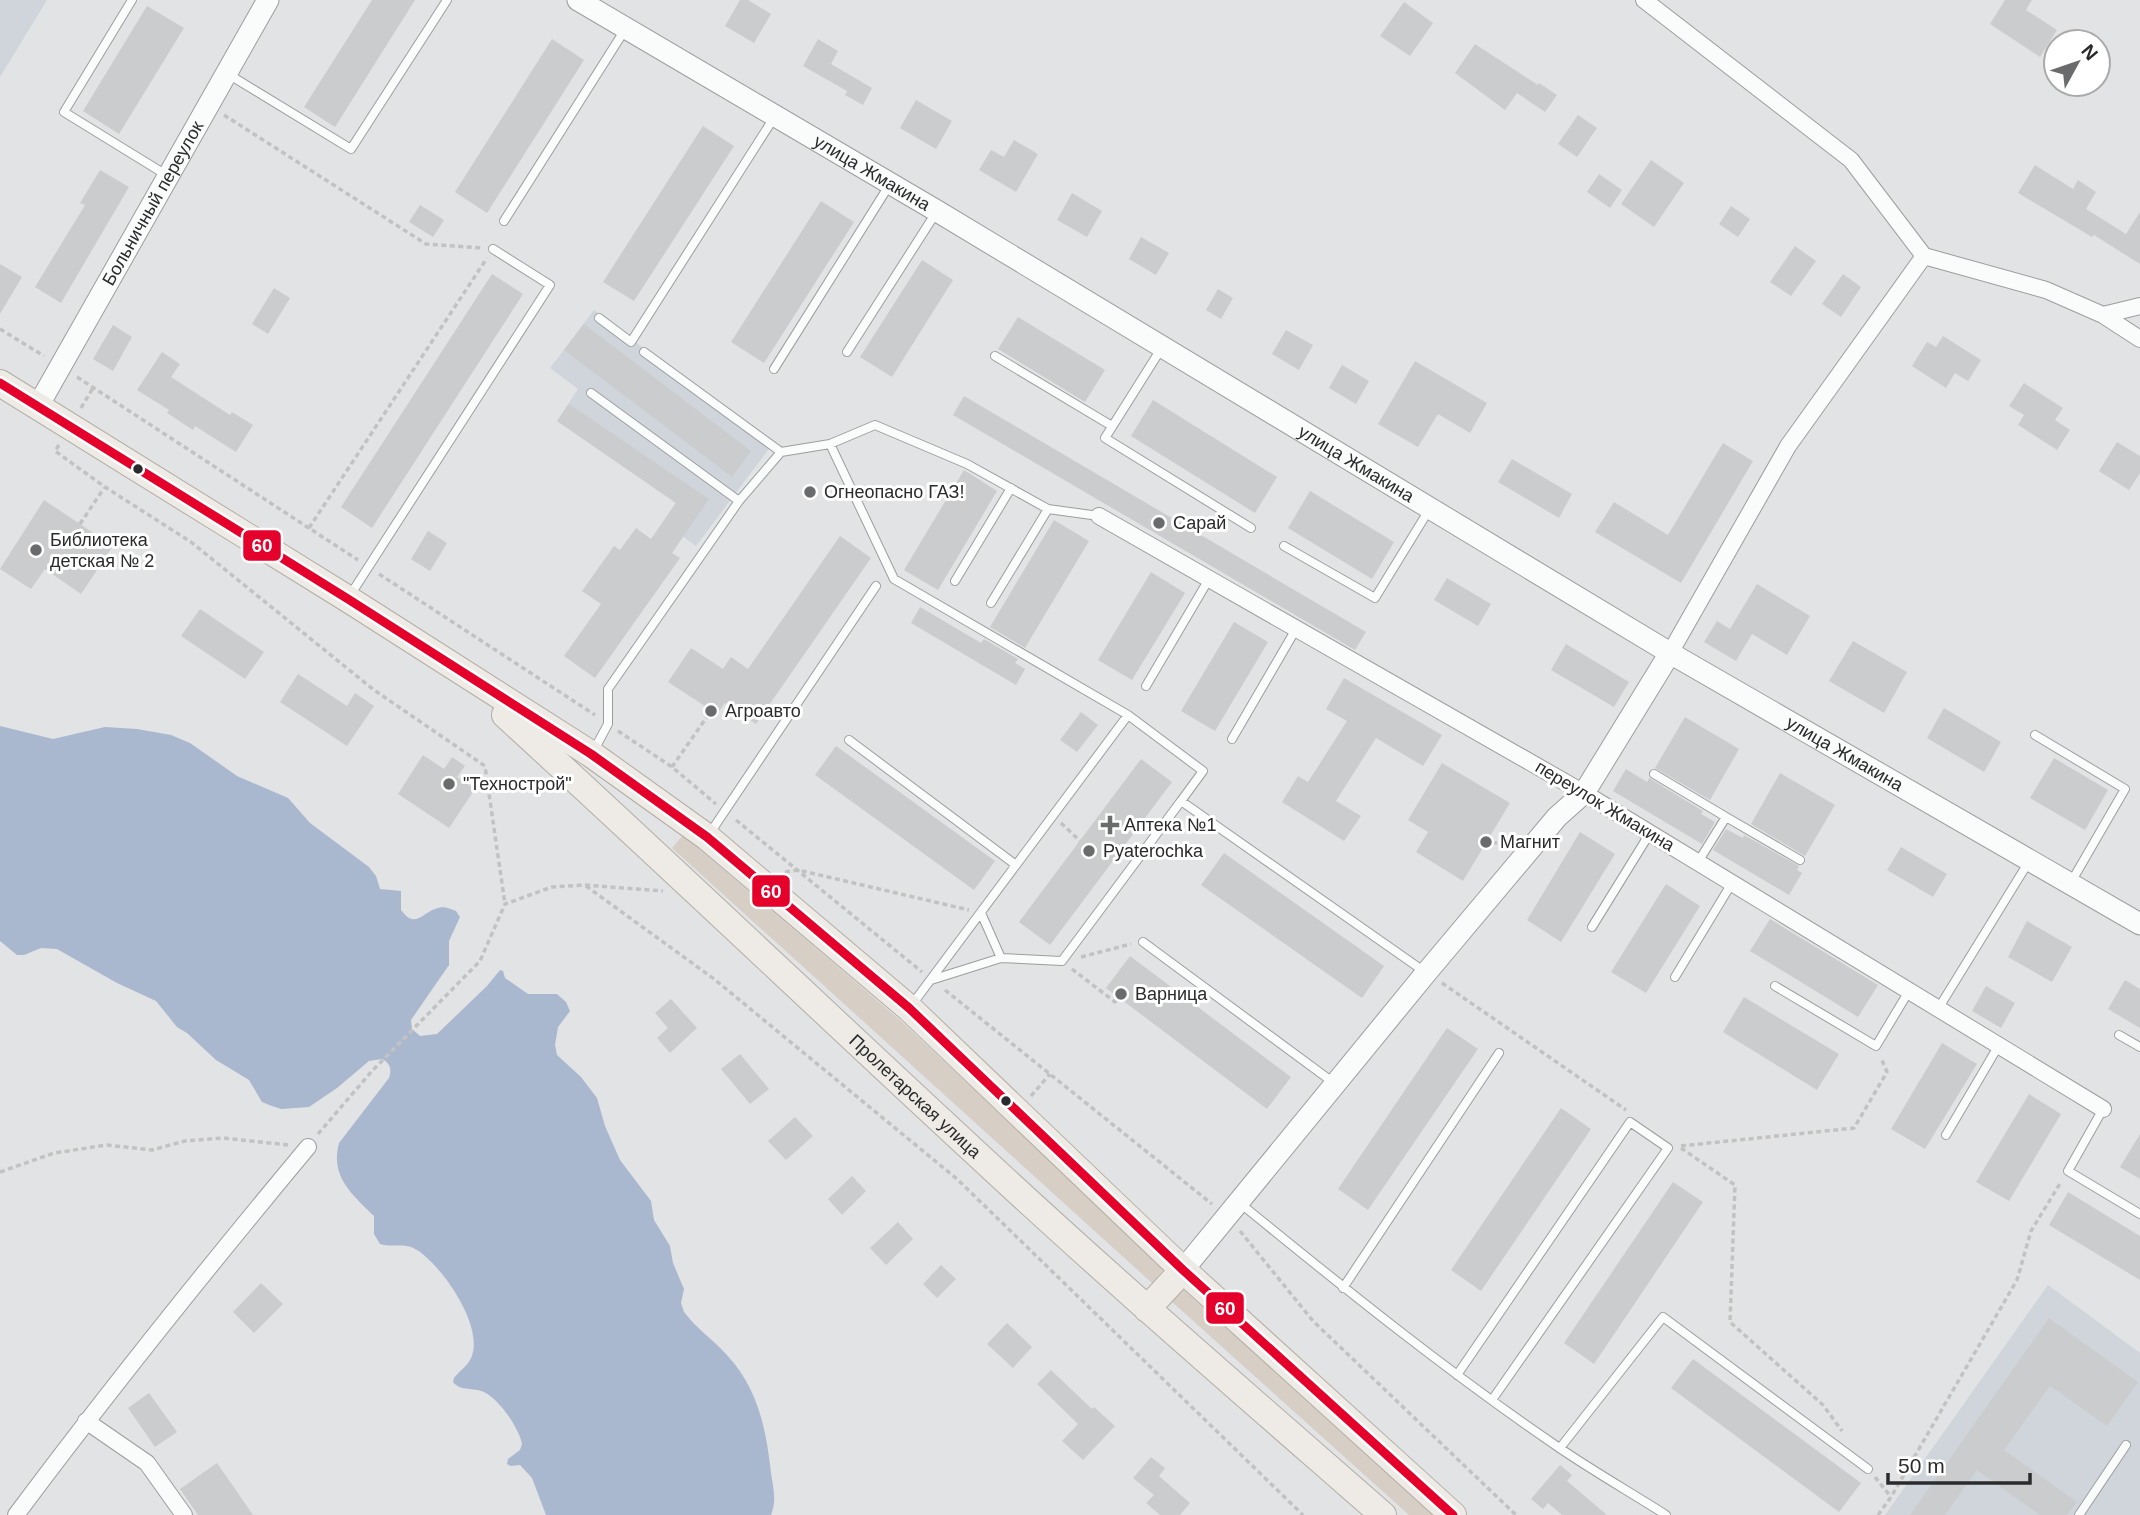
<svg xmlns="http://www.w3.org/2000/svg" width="2140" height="1515" viewBox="0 0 2140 1515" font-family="Helvetica,sans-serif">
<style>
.built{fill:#d0d5dc}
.green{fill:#d7cec5}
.water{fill:#a9b8cf}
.building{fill:#cbccce}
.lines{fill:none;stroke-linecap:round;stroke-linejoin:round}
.service-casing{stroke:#9c9d9f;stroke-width:10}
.minor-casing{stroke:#9c9d9f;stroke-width:18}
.tertiary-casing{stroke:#9c9d9f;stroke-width:23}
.primary-casing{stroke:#b3ada4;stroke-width:28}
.path{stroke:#c2c2c2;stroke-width:3.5;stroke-dasharray:5 3.5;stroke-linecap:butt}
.service{stroke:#fafbfb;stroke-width:8}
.minor{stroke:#fafbfb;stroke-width:16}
.tertiary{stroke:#fafbfb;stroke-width:21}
.primary{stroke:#eeeae5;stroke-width:26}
.bus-1-casing{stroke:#fff;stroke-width:14}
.bus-1{stroke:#e4002b;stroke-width:9}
.bus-dot{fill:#2a2b2d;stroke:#fff;stroke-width:2.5}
.poi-dot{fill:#6a6b6d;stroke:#fff;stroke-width:2.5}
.labels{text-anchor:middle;stroke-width:6;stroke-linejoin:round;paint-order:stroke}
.street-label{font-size:18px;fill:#2a2b2d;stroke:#fff}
.poi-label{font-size:18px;fill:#2a2b2d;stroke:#fff;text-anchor:start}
.line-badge{stroke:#fff;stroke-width:2.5}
.badge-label{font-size:19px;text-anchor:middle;font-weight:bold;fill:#fff}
</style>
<rect width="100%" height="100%" fill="#e1e3e5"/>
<path class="built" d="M 0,0 L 47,0 L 0,77 Z
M 594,310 L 771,446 L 696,546 L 663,522 L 676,503 L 557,421 L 578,389 L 550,368 Z
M 2048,1285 L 2140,1353 L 2140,1515 L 1885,1515 Z"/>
<path class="green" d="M 683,835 L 900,1020 L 1165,1268 L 1152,1283 L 672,848 Z
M 1184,1286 L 1433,1515 L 1409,1515 L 1171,1301 Z"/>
<path class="water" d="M 0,726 L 53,739 L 105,727 L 137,729 L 171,735 L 190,743 L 237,776 L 288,798 L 310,823 L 369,867 L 376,876 L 380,889 L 401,891 L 401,910 C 416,930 422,912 438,908 C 444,906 450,909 456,911 L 460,917 L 449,941 L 449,965 L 411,1020 L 412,1029 L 420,1036 L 437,1034 L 487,986 L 500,970 L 503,971 L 505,978 L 528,994 L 557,994 L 566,1002 L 570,1011 L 558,1027 L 555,1045 L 557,1055 L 581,1077 L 597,1098 L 605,1126 L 620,1160 L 651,1201 L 654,1220 L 670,1246 L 673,1263 L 684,1289 L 681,1303 L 684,1312 C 696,1328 712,1339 726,1354 C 758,1388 766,1428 771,1473 C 773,1487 777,1501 771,1515 L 546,1515 L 532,1478 L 520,1465 L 511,1466 L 507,1464 L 508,1459 L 520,1450 L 522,1444 C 519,1428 499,1399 484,1392 C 473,1387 461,1392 453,1382 L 454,1378 C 461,1369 471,1364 473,1352 C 480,1321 442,1266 417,1250 C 405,1242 392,1248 380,1244 L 374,1234 L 374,1216 C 352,1194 330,1177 339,1143 L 389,1078 C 392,1069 390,1063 382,1059 L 369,1061 L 337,1088 L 309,1107 L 281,1109 L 272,1106 L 262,1102 L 249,1080 L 216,1060 L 187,1033 L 177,1027 L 156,1001 L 117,983 L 57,949 L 41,948 L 24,955 L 17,955 L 0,941 Z"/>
<path class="building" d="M 372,0 L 415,0 L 335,127 L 304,107 Z
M 740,0 L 748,0 L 771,14 L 754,43 L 725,26 Z
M 2005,0 L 2032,0 L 2026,10 L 2057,30 L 2040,57 L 1990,24 Z
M 1404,2 L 1433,23 L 1410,56 L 1380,36 Z
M 147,6 L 184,28 L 119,134 L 83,111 Z
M 552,39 L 584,60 L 487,213 L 455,192 Z
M 818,39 L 838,51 L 831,64 L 872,88 L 863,105 L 845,95 L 847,91 L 803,66 Z
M 1475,44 L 1538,85 L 1539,83 L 1557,95 L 1545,112 L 1517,93 L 1505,110 L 1455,73 Z
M 916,100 L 952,121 L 936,149 L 900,128 Z
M 1578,115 L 1597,128 L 1577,157 L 1558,144 Z
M 703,126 L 734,146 L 634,301 L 603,282 Z
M 1014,140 L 1038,154 L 1016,192 L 979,170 L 991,150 L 1004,157 Z
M 1651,160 L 1684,183 L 1654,227 L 1621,204 Z
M 2035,165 L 2073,189 L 2078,180 L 2096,192 L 2086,209 L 2126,234 L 2140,212 L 2140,264 L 2094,235 L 2092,237 L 2018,193 Z
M 100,170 L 129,187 L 61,303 L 35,287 L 85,205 L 80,203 Z
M 1599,174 L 1622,190 L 1610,208 L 1587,192 Z
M 1072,193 L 1102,211 L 1087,237 L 1057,220 Z
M 821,201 L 854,222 L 764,363 L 731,342 Z
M 420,205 L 444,220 L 433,237 L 409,222 Z
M 1731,206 L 1750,219 L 1738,237 L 1719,224 Z
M 1141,237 L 1169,253 L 1156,275 L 1129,259 Z
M 1795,246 L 1816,261 L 1791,296 L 1770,282 Z
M 922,260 L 953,280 L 892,377 L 860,357 Z
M 0,264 L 22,277 L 0,314 Z
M 492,274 L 523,294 L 372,528 L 341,507 Z
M 1843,274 L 1861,287 L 1841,317 L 1822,304 Z
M 274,288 L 290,298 L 268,334 L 252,324 Z
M 1218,289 L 1233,298 L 1221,319 L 1206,310 Z
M 1018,317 L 1105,370 L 1085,402 L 998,349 Z
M 584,324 L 751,451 L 732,477 L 564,350 Z
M 113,325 L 132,337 L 113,371 L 93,359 Z
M 1286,330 L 1313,345 L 1299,370 L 1272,354 Z
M 1943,336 L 1981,360 L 1968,381 L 1955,373 L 1946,388 L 1912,366 L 1927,342 L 1936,347 Z
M 162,352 L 180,364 L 171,377 L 230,415 L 232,412 L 253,425 L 236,452 L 195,426 L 193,430 L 167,413 L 169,410 L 137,390 Z
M 1415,361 L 1487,403 L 1470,433 L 1438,414 L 1418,447 L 1378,424 Z
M 1342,365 L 1369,381 L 1356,404 L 1329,388 Z
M 2024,383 L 2063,408 L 2055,420 L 2070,430 L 2057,450 L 2018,425 L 2024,415 L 2009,406 Z
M 964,396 L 1366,632 L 1355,650 L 953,415 Z
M 1153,400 L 1277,477 L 1255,513 L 1131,436 Z
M 569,404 L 709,499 L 672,553 L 680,558 L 595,678 L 564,656 L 601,604 L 582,591 L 614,546 L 620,550 L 636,528 L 651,539 L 676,503 L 557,421 Z
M 2117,442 L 2140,456 L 2140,473 L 2129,490 L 2099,471 Z
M 1723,443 L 1753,461 L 1681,583 L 1595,532 L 1614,502 L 1668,535 Z
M 1512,459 L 1572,494 L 1559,518 L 1498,482 Z
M 964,470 L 997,491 L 938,590 L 904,570 Z
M 1310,491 L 1394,542 L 1372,579 L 1288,528 Z
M 44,500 L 113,546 L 81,594 L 45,569 L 31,589 L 0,569 Z
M 1054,520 L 1089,541 L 1025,648 L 990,627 Z
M 428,531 L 447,543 L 430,571 L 411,559 Z
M 840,536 L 871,558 L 756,724 L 725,703 L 717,714 L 668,682 L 691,648 L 723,669 L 731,657 L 748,669 Z
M 1151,572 L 1185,593 L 1132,680 L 1098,660 Z
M 1447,578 L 1491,604 L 1478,626 L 1434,600 Z
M 1757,584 L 1810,616 L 1787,655 L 1752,634 L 1736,661 L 1704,642 L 1717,621 L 1730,629 Z
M 920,607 L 981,643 L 984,639 L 1018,659 L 1015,663 L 1025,669 L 1016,685 L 911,623 Z
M 200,609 L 264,652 L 245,679 L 181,636 Z
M 1234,622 L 1268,642 L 1215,731 L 1181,711 Z
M 1853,641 L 1907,672 L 1884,713 L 1829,681 Z
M 1566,644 L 1629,682 L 1614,707 L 1551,670 Z
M 298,674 L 347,706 L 355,693 L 374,706 L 347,746 L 280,702 Z
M 1344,678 L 1442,735 L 1423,766 L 1376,738 L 1336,801 L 1361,816 L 1344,841 L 1282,802 L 1298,776 L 1308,782 L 1347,721 L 1326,709 Z
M 1944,708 L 2001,742 L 1984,772 L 1927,738 Z
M 1081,712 L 1098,725 L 1077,752 L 1060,740 Z
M 1685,717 L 1739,749 L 1710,800 L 1655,768 Z
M 836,746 L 995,861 L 974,890 L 815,775 Z
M 423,755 L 444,769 L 452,757 L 465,766 L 457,777 L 475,789 L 449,828 L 398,794 Z
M 2054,758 L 2108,790 L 2085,830 L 2030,798 Z
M 1141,759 L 1172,782 L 1050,945 L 1019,922 Z
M 1442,763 L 1510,803 L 1463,881 L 1416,852 L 1428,832 L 1408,820 Z
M 1626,769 L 1647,782 L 1649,778 L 1703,811 L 1701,814 L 1715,822 L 1702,844 L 1613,791 Z
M 1780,773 L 1835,805 L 1805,856 L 1751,824 Z
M 1726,829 L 1743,838 L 1744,835 L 1799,866 L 1797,870 L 1802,873 L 1789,895 L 1713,850 Z
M 1580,832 L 1615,854 L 1561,942 L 1527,920 Z
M 1901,847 L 1947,874 L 1933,897 L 1887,870 Z
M 1224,853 L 1384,966 L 1362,998 L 1201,885 Z
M 1666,884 L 1700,906 L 1646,993 L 1611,972 Z
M 1770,919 L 1878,985 L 1858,1017 L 1750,951 Z
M 2027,921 L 2072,947 L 2052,982 L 2008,957 Z
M 1130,956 L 1291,1077 L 1267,1109 L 1106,988 Z
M 2125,980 L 2140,989 L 2140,1028 L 2108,1009 Z
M 1986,986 L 2015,1003 L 2001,1028 L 1972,1011 Z
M 1744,997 L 1839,1054 L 1817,1090 L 1723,1032 Z
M 671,999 L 697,1028 L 670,1053 L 657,1038 L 668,1028 L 655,1013 Z
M 1447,1028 L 1478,1049 L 1368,1210 L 1338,1189 Z
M 1942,1043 L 1977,1064 L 1925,1149 L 1891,1129 Z
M 740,1054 L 769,1089 L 750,1104 L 721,1069 Z
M 2029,1094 L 2061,1114 L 2009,1201 L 1976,1182 Z
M 1561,1108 L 1591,1129 L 1481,1291 L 1451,1270 Z
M 795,1117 L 813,1136 L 786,1160 L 768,1141 Z
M 2140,1134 L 2140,1179 L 2120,1167 Z
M 852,1176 L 866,1191 L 842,1215 L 828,1199 Z
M 1673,1182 L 1703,1202 L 1594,1364 L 1564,1343 Z
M 2068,1192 L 2140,1236 L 2140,1280 L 2049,1225 Z
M 898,1222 L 913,1239 L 886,1265 L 870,1248 Z
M 941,1265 L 956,1279 L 937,1298 L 923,1284 Z
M 261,1283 L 283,1304 L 254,1333 L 233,1312 Z
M 2049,1318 L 2138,1382 L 2107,1426 L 2050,1386 L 2004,1450 L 2077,1502 L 2067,1515 L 2040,1515 L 1977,1470 L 1945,1515 L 1910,1515 Z
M 1007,1323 L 1032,1347 L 1013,1368 L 987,1344 Z
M 1693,1359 L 1861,1483 L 1839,1512 L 1671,1388 Z
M 1051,1370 L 1092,1409 L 1094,1407 L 1115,1426 L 1083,1460 L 1062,1441 L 1078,1424 L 1037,1384 Z
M 149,1393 L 177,1432 L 155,1447 L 128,1408 Z
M 1151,1457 L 1165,1468 L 1159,1476 L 1190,1503 L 1180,1515 L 1160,1515 L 1146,1503 L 1154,1495 L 1133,1478 Z
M 217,1463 L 253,1515 L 198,1515 L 180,1489 Z
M 1560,1465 L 1572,1475 L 1567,1481 L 1607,1515 L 1562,1515 L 1548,1503 L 1543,1509 L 1531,1499 Z"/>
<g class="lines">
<defs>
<path id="service" d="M 132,0 L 64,112 L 168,176
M 228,74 L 351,149 L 447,0
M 504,221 L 626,28
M 599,318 L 631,342 L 775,116
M 1161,349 L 1105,438 L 1251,528
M 644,352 L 781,452
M 847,352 L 937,211
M 995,356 L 1112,426
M 774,369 L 890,184
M 591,393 L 739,501
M 830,444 L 894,579 L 1128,715 L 1203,771 L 1181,801
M 1284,546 L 1375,598 L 1429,510
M 955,581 L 1011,488
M 349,597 L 550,285 L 493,249
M 991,603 L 1048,509
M 1146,686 L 1209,579
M 2035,735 L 2125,789 L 2070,884
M 1232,739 L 1296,629
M 849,740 L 1016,865 L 911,1006
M 593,752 L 608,724 L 608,689 L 739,501 L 781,452 L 830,444 L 875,425 L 967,464 L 1048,509 L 1099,516
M 1654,774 L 1726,817 L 1698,862
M 1726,817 L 1800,860
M 710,833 L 876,586
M 1016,865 L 1128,715
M 981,913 L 1001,958
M 1592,927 L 1650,833
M 1143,942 L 1334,1083
M 1675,977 L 1732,883
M 931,980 L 1001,958 L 1062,961 L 1181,801 L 1425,972
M 1775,986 L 1876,1046 L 1909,991
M 1938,1009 L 2028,863
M 2119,1035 L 2140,1047
M 2103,1109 L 2068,1171 L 2140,1214
M 1946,1135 L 1999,1045
M 1241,1204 C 1344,1288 1448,1372 1558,1447 C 1593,1471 1630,1492 1666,1515
M 1343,1288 L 1499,1053
M 1457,1375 L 1630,1122 L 1668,1148 L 1492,1400
M 1560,1448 L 1663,1317 L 1868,1469
M 2079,1515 L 2126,1445"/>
<path id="minor" d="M 1644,0 L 1851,160 L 1924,256 L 2046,290 L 2103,315 L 2140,339
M 2103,315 L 2140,306
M 1099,516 L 1584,793 L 2103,1109
M 1670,653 L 1788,446 L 1924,256
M 86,1421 L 147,1463 L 184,1515
M 16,1515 C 110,1389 208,1267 308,1147"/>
<g id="tertiary">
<path id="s1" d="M 578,0 L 937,211 L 1670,653 L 2140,924"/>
<path id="s2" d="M 38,406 L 268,0"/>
<path d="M 1183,1270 L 1426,973 L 1557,817 L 1584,793 L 1670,653"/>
</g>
<g id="primary">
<path d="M 0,383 L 348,599 L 591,754 L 707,837 L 909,1008 L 1183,1270 L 1453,1515"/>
<path id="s3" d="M 505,715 C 664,860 819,1008 977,1154 C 1110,1278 1247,1396 1383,1515"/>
<path d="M 1147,1309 L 1183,1270"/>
</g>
</defs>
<use href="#service" class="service-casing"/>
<use href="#minor" class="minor-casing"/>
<use href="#tertiary" class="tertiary-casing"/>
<use href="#primary" class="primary-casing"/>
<path class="path" d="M 224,115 L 426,244 L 482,248
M 0,329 L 44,356
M 77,377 L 358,560
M 81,408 L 93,388
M 59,445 L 55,451 L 105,487 L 191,542 L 374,690 L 485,766 L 505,904
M 80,524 L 104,488
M 309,528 L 487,258
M 379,574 L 595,715
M 618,731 L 672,767 L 716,804
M 672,767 L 711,711
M 736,820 L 922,972
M 1061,823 L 1080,841
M 1486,842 L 1497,843
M 785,872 L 798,870 L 969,910
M 586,886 L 714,979 L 957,1179 L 1303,1515
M 1081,957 L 1131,944
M 1072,969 L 1115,1002 L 1119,997
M 1442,983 L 1626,1110
M 945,990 L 1212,1204
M 1031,1096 L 1050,1074
M 318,1134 L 372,1071 L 480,961 L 505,904 L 552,887 L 584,885 L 663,891
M 1681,1146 L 1854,1128 L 1887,1072 L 1881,1058
M 1681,1148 L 1735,1185 L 1730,1322 L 1823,1405 L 1842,1431
M 0,1172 L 54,1153 L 107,1145 L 152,1150 L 185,1141 L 223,1138 L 288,1145
M 1240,1231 L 1313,1321 L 1516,1515
M 1875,1477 L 1891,1497
M 1878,1515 L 1891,1497 L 2017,1280 L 2031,1231 L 2061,1182"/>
<use href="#service" class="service"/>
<use href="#minor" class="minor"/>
<use href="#tertiary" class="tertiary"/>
<use href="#primary" class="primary"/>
<defs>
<path id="bus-1" d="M 0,383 L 348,599 L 591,754 L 707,837 L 909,1008 L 1183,1270 L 1453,1515"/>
</defs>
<use href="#bus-1" class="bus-1-casing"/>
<use href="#bus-1" class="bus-1"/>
</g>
<g class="bus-dot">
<circle cx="138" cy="469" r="6"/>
<circle cx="1006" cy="1101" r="6"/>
</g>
<g class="poi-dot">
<circle cx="810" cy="492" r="7"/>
<circle cx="1159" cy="523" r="7"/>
<circle cx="36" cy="550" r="7"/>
<circle cx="711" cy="711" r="7"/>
<circle cx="449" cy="784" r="7"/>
<path d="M1106.5 814.5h7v7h7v7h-7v7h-7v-7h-7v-7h7z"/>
<circle cx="1486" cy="842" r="7"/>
<circle cx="1089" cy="851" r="7"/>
<circle cx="1121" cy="994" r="7"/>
</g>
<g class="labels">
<g class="street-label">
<text dy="6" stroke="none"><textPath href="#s1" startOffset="341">улица Жмакина</textPath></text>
<text dy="6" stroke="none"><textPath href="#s2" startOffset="233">Больничный переулок</textPath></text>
<text dy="6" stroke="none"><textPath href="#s1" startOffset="906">улица Жмакина</textPath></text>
<text dy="6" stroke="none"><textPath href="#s1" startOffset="1474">улица Жмакина</textPath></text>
<text transform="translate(1605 806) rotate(31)" y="6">переулок Жмакина</text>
<text dy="6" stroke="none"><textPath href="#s3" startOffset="560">Пролетарская улица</textPath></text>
</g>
<g class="poi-label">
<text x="824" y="498">Огнеопасно ГАЗ!</text>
<text x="1173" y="529">Сарай</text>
<text x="50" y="546">Библиотека<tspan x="50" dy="21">детская № 2</tspan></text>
<text x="725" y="717">Агроавто</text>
<text x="463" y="790">"Технострой"</text>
<text x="1124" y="831">Аптека №1</text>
<text x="1500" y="848">Магнит</text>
<text x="1103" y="857">Pyaterochka</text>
<text x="1135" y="1000">Варница</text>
</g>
</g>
<g class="line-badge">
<rect x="242" y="529" width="40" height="33" rx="7" fill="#e4002b"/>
<rect x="751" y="874" width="40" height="34" rx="7" fill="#e4002b"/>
<rect x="1205" y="1291" width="40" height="34" rx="7" fill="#e4002b"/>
</g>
<g class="badge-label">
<text x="262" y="552">60</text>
<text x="771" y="898">60</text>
<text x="1225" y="1315">60</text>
</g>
<g transform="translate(2077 63) rotate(50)"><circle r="33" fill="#ffffff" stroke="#aaaaab" stroke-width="2"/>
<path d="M0-5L12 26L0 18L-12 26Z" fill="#6a6b6d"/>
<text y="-10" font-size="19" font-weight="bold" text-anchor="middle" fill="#2a2b2d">N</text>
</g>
<path d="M1888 1473v10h142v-10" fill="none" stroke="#2a2b2d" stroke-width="3.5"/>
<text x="1898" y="1473" font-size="21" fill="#2a2b2d" stroke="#ffffff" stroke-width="5" paint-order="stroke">50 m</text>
</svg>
